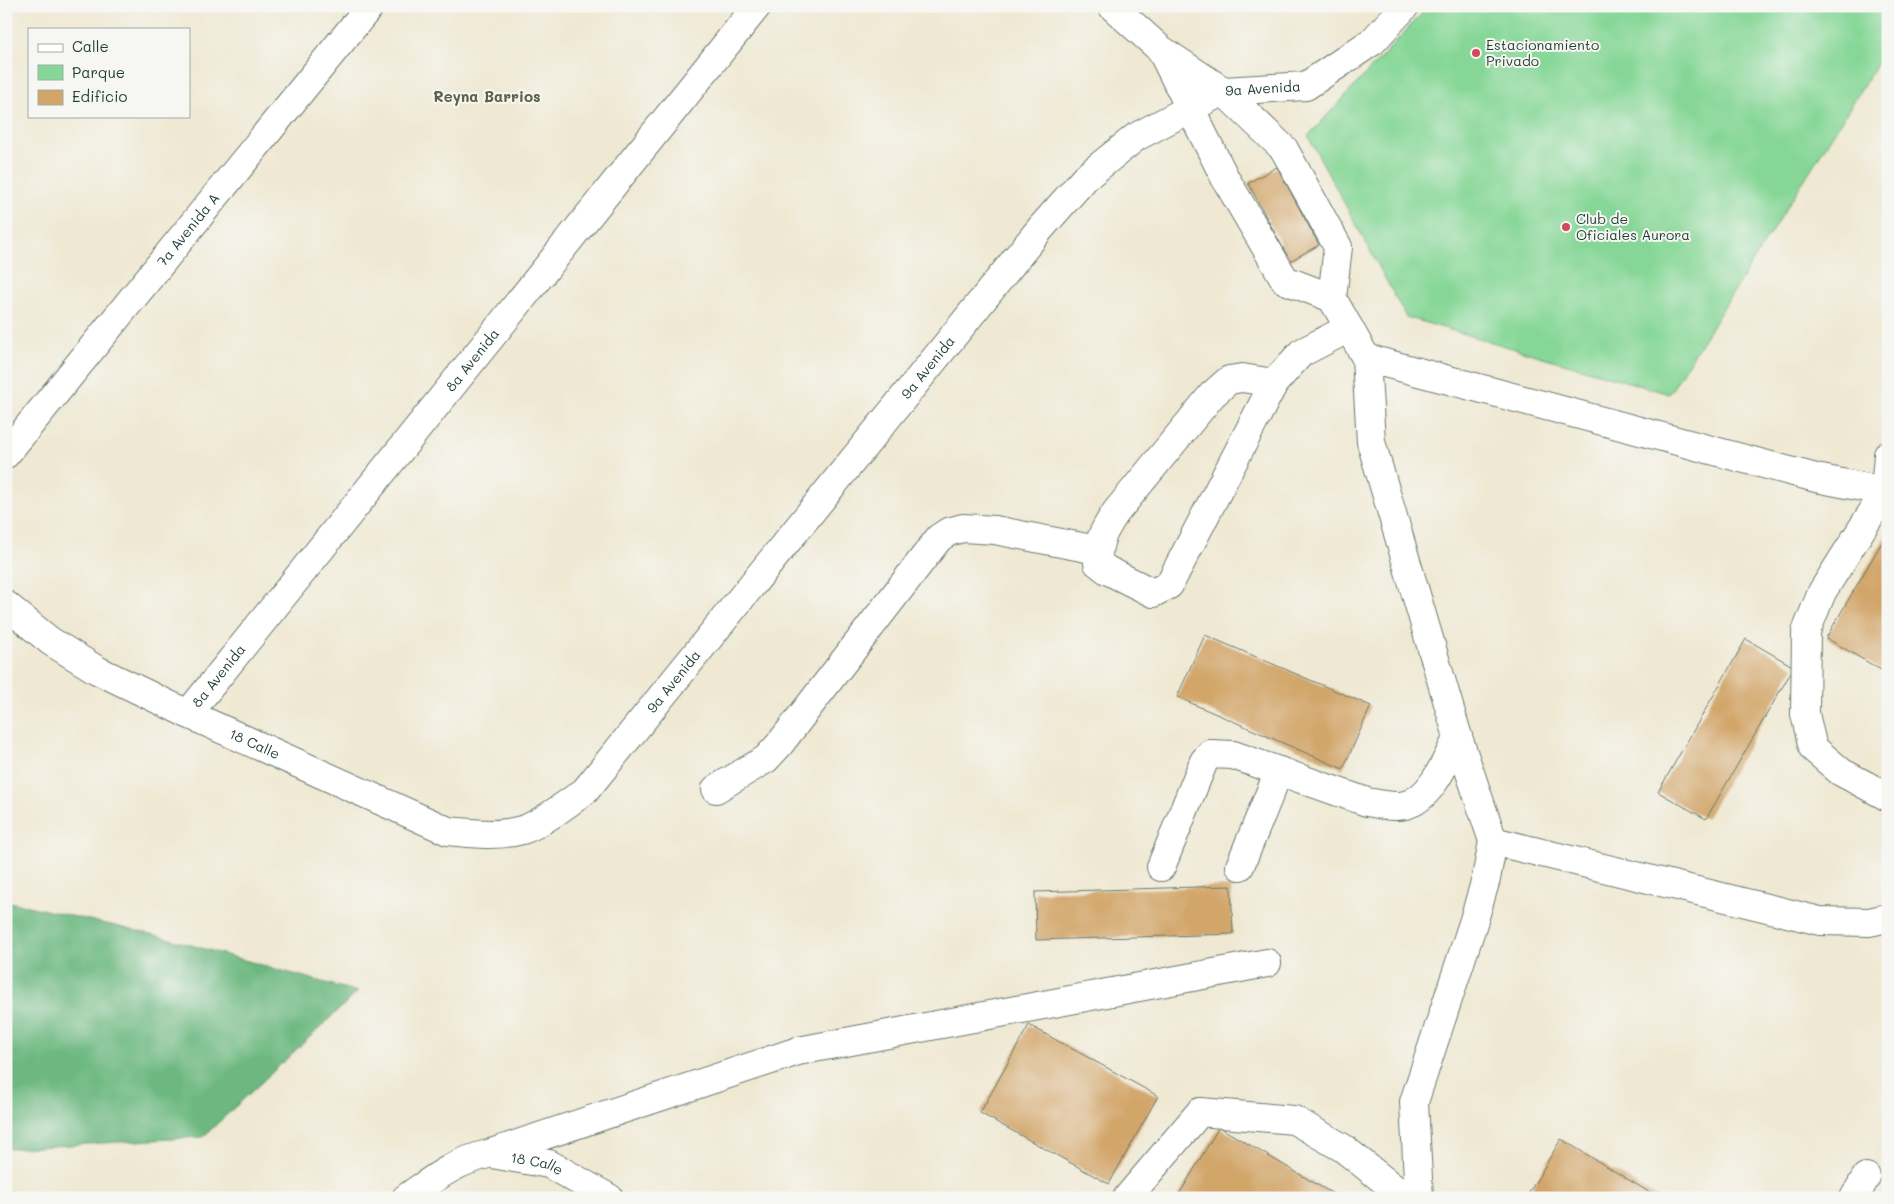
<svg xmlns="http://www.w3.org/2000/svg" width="1894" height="1204" viewBox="0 0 1894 1204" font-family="Mali,sans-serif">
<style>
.green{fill:#86d797;stroke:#528a66}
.forest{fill:#6cb880;stroke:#467a5a}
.building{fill:#d2a569}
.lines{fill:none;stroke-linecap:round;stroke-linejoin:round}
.minor-casing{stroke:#68796b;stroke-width:30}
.minor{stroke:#fff;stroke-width:28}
.poi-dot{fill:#d1495b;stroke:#f6f6f2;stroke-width:2}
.labels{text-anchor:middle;stroke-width:4;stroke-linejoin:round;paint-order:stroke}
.poi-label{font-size:14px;fill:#1f3d34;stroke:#f6f6f2;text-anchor:start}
.street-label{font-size:14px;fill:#1f3d34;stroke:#f6f6f2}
.neighbourhood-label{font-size:15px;font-weight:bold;fill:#5e6147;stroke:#f6f6f2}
</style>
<rect width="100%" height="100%" fill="#f6f6f2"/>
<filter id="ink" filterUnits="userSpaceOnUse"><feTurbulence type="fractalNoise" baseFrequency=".02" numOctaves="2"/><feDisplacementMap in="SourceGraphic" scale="10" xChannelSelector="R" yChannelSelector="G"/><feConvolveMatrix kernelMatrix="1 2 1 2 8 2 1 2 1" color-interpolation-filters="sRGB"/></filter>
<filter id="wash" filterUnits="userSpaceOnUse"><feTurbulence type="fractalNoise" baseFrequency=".0096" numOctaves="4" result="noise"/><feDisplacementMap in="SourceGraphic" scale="20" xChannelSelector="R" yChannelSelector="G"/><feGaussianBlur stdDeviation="1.12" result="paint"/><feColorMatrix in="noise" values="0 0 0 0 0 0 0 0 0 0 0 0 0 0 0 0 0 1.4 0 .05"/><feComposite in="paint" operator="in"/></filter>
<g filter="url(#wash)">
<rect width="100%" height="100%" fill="#efe8d2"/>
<path class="green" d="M 1429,6 L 1888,6 L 1888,47 L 1669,394 L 1406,317 L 1308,136 Z"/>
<path class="forest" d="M 6,901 L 159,936 L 358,992 L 203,1137 L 6,1149 Z"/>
<g id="blocks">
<path class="building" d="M 1277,167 L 1319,245 L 1290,261 L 1248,183 Z
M 1888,532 L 1888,674 L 1826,638 Z
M 1205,635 L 1371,706 L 1343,769 L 1177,697 Z
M 1746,639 L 1794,667 L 1706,819 L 1658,792 Z
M 1231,886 L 1233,934 L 1036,940 L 1035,892 Z
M 1029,1025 L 1158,1096 L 1109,1184 L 980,1113 Z
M 1219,1127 L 1340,1198 L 1177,1198 Z
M 1561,1139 L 1659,1198 L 1526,1198 Z
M 934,1193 L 942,1198 L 931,1198 Z"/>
</g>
</g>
<g filter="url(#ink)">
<use href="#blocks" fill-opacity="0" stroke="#68796b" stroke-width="1"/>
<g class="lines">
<defs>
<g id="minor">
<path d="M 1112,6 L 1160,49 L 1223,91 L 1284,149 L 1338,247 L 1332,298 L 1366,358 L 1371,442 L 1458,737 C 1447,758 1432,799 1405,805 C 1393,808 1379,804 1367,802 L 1233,755 L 1210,754 L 1204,761 L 1161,867"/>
<path d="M 1162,52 L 1225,178 L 1285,280 L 1332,298"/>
<path d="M 1366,358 L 1816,478 L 1888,492"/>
<path d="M 1274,383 L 1242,378 L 1229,380 L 1212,395 L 1116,512 C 1104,530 1097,541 1098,563 L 1107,570 L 1153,593 L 1169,585 L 1274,383 L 1301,353 L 1349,328"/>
<path id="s1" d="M 6,454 L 370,6"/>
<path d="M 1888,455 L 1885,492 L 1822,592 L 1806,632 L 1805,714 L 1813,748 L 1841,772 L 1888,797"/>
<path id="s2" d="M 6,605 L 50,641 L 97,670 L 188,714 L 448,831 C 472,833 498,837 522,830 C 540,825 569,802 585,791 L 1040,229 L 1086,177 L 1136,137 L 1223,91 L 1306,86 L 1373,41 L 1405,6"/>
<path id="s3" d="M 188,714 L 757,6"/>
<path d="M 716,789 L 766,759 L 779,745 L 939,538 L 948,532 L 963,528 L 995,530 L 1097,550"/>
<path d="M 1493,841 L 1820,921 L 1869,922 L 1888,918"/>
<path d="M 1240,866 L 1279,771"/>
<path id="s4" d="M 492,1154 L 549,1164 L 609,1198"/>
<path d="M 406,1198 C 435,1178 454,1162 488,1154 L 798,1051 L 1267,963"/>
<path d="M 1127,1198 L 1200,1112 L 1294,1120 L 1343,1148 L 1406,1198"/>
<path d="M 1419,1198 L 1414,1102 L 1474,920 L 1486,879 L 1493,841 L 1458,737"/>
<path d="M 1854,1198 L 1866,1177"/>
</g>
</defs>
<use href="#minor" class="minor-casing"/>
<use href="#minor" class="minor"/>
</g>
</g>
<g class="poi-dot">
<circle cx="1476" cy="53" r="5"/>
<circle cx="1566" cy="227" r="5"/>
</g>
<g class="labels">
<g class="poi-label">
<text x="1486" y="50">Estacionamiento<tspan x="1486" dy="16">Privado</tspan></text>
<text x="1576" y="224">Club de<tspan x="1576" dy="16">Oficiales Aurora</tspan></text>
</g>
<g class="street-label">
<text dy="5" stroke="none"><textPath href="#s2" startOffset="1642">9a Avenida</textPath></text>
<text dy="5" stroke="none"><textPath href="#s1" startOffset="289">7a Avenida A</textPath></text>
<text dy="5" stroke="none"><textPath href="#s3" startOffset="454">8a Avenida</textPath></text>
<text dy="5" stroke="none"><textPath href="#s2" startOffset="1192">9a Avenida</textPath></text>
<text dy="5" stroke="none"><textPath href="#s3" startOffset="49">8a Avenida</textPath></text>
<text dy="5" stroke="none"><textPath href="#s2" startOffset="788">9a Avenida</textPath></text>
<text dy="5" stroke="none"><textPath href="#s2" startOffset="286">18 Calle</textPath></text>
<text dy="5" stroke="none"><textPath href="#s4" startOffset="46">18 Calle</textPath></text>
</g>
<g class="neighbourhood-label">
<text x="487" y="102">Reyna Barrios</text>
</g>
</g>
<rect width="1894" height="1204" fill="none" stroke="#f6f6f2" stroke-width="25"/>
<rect x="28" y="28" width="162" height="90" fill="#f6f6f2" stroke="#a0aca6"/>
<rect x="38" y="44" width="25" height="8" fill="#ffffff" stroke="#a0aca6"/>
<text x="72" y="52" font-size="15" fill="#1f3d34">Calle</text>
<rect x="38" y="65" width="25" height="15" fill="#86d797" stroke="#a0aca6"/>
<text x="72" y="78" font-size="15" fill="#1f3d34">Parque</text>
<rect x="38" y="90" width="25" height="15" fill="#d2a569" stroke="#a0aca6"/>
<text x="72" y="102" font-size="15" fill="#1f3d34">Edificio</text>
</svg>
